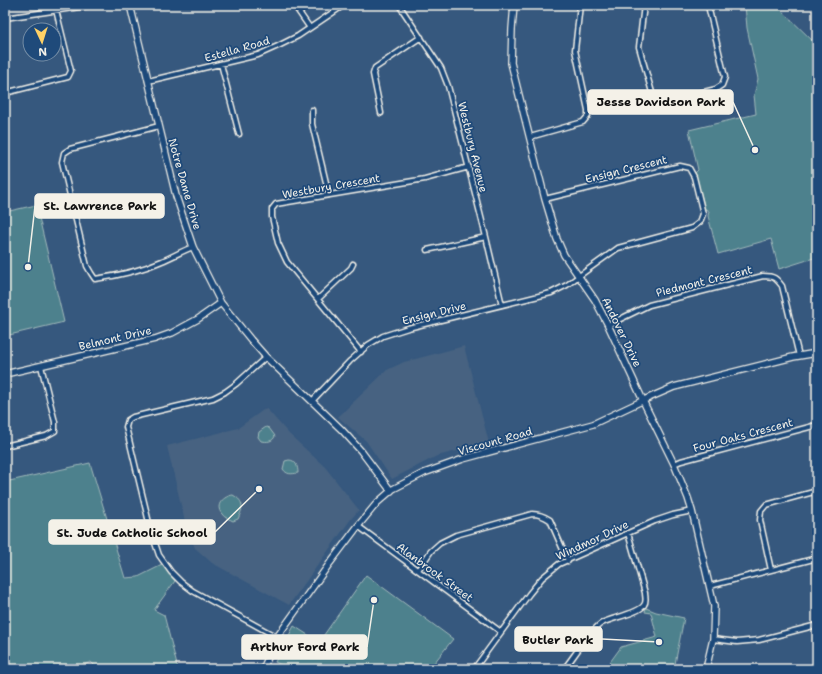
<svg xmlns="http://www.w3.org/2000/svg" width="822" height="674" viewBox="0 0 822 674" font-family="'Shantell Sans',sans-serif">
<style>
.built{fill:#466281}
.green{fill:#4e818d;stroke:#a1b9ba}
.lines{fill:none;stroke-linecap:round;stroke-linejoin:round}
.street-casing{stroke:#f4f1e8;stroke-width:7}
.secondary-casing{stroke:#f4f1e8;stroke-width:8}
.street{stroke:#1f4a7a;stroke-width:4}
.secondary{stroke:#1f4a7a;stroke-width:5.5}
.labels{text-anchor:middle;stroke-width:3.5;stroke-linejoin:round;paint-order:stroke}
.street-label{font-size:11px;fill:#f4f1e8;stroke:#1f4a7a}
.leader{fill:none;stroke:#f4f1e8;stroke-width:1.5}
.callout-dot{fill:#f4f1e8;stroke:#1f4a7a;stroke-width:1.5}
.callout{fill:#f4f1e8;stroke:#f4f1e8;stroke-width:1.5}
.callout-label{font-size:12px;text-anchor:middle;font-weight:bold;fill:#111}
</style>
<rect width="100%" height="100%" fill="#36587e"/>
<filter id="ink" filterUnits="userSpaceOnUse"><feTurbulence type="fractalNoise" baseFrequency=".025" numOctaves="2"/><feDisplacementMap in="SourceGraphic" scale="8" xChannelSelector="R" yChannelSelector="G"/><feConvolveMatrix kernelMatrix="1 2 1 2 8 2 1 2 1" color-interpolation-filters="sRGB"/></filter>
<g filter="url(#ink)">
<path class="built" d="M 464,346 L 489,443 L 437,456 L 392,479 L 366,441 L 338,417 L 387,370 L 404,362 Z
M 266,408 L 289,434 L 325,467 L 359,510 L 351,519 L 289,605 L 212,563 L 195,548 L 186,526 L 167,446 L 238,428 Z"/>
<path class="green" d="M 745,5 L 776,5 L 817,45 L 817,257 L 779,269 L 771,239 L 718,254 L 708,216 L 709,211 L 705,209 L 695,173 L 698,170 L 689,130 L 756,114 L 754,95 L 758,79 L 747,28 Z
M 36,205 L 64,322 L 5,336 L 5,212 Z
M 266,427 L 269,428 L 275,436 C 273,442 267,442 261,441 L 258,437 L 259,432 Z
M 289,460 C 296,460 298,467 298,473 C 291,474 287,475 283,469 L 285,461 Z
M 90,463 L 125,578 L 138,577 L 162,565 L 175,581 L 154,610 L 164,615 L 178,669 L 98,669 L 91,662 L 76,668 L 77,669 L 5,669 L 5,482 Z
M 233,495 C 245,502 243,508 238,519 L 233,521 C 230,519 224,518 222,514 C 214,505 224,496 233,495 Z
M 366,575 L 453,639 L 434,663 L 432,669 L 289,669 L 275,662 L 287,639 L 294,626 L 319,642 Z
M 646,608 L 656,612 L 684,618 L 674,669 L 605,669 L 621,647 L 657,637 L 651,613 L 645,612 Z"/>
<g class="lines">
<defs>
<path id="street" d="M 294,5 L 310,28
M 399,5 L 441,68 L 448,86 L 486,237 L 502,305
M 644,5 L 639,47 L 653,96 L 658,101 L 668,101 L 716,89 L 722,85 L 725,77 L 709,10 L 709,5
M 5,18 L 93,5
M 221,64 L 239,134
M 148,81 L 258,55 L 278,46 L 298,36 L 344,5
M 5,93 L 68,77 L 71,71 L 56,10
M 312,110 L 312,124 L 329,195
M 381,113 L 373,74 L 375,68 L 421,37
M 159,126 L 70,149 L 64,153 L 62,162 L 87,266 L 91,273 L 95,279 C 117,276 142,270 162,261 C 172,257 182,251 193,247
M 530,137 L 583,122 L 588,116 L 588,110 L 575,50 L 580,5
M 75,214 L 105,210
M 427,250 L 486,237
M 318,299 L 351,268 L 353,264
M 608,325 L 649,305 L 763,276 C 774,276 776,278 782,286 L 799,356
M 361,352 L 287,262 L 278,243 L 272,217 L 272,209 L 276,204 L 425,179 L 469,167
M 266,357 L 236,384 L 225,392 L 213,398 L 133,417 L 128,420 L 126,427 L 151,531 L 159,555 L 171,572 L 181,582 L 193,591 L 277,637
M 312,401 L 350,361 L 368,345 L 383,336 L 408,328 L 551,293 L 567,285 L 579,276 L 618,248 L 692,228 L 700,222 L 703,214 L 694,177 L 689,168 L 680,166 L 545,199
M 5,446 L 46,436 L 55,431 L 55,422 L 41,366
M 674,464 L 681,461 L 817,425
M 358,526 L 501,632
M 418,570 L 431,551 L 440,543 L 456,535 L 532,514 C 539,514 544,516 550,520 L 568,561
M 771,570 L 760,520 L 761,511 L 766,505 L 817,491
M 710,586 L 817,558
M 713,639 L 737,642 L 759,640 L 817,625
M 474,669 L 529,594 L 542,578 L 559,564 L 655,521 L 673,515 L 692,511
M 564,669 C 573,658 591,629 602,623 C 611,618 640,613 644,605 C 647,601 645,597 645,593 L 628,533"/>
<path id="secondary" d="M 130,5 L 176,196 L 193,247 L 221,303 L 251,340 L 266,357 L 342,430 L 361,451 L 391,491
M 514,5 L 512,29 L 511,63 L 545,199 L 557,239 L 564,255 L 595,300 L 608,325 L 646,407 L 674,464 L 688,498 L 692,511 L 714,606 L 713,639 L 706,669
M 5,374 L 155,339 L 172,333 L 198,319 L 221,303
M 263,669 L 277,637 L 330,563 L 358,526 L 377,503 L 393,489 L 424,473 L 463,459 L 593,424 L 644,400 L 674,387 L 793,357 L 817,353"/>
</defs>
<use href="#street" class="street-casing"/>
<use href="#secondary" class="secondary-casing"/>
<use href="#street" class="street"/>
<use href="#secondary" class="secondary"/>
</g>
</g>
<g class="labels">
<g class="street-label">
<text transform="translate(237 49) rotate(-16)" y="4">Estella Road</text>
<text transform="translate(473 147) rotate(76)" y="4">Westbury Avenue</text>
<text transform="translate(626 169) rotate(-14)" y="4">Ensign Crescent</text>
<text transform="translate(185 184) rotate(74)" y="4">Notre Dame Drive</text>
<text transform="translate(331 186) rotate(-10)" y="4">Westbury Crescent</text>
<text transform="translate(704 281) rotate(-14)" y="4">Piedmont Crescent</text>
<text transform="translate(434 313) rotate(-14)" y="4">Ensign Drive</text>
<text transform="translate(622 332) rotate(64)" y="4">Andover Drive</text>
<text transform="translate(115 338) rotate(-13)" y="4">Belmont Drive</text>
<text transform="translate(743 435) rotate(-15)" y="4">Four Oaks Crescent</text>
<text transform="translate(495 441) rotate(-16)" y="4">Viscount Road</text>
<text transform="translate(592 540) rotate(-25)" y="4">Windmor Drive</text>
<text transform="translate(435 572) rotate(36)" y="4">Alanbrook Street</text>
</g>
</g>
<path class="leader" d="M755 150L733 102M28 267L35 206M259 489L215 532M659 642L602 639M374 600L367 647"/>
<g class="callout-dot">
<circle cx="755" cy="150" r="4"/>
<circle cx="28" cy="267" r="4"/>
<circle cx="259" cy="489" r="4"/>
<circle cx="659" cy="642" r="4"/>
<circle cx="374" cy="600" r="4"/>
</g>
<g class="callout">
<rect x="588" y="90" width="145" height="24" rx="4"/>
<rect x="35" y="194" width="129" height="24" rx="4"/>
<rect x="49" y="520" width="166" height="24" rx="4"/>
<rect x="515" y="627" width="87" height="24" rx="4"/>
<rect x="242" y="635" width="125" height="24" rx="4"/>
</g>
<g class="callout-label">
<text x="661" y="106">Jesse Davidson Park</text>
<text x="100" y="210">St. Lawrence Park</text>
<text x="132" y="537">St. Jude Catholic School</text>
<text x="558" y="644">Butler Park</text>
<text x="305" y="651">Arthur Ford Park</text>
</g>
<rect width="822" height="674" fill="none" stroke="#1f4a7a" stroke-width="20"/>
<rect x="10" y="10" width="802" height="654" fill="none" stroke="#f4f1e8" stroke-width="1.5" filter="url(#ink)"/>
<g transform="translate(42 42) rotate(176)"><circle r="19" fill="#1f4a7a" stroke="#748da6"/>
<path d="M0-3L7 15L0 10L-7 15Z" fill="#ffd166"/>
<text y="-6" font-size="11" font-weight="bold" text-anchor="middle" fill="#f4f1e8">N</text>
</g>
</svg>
